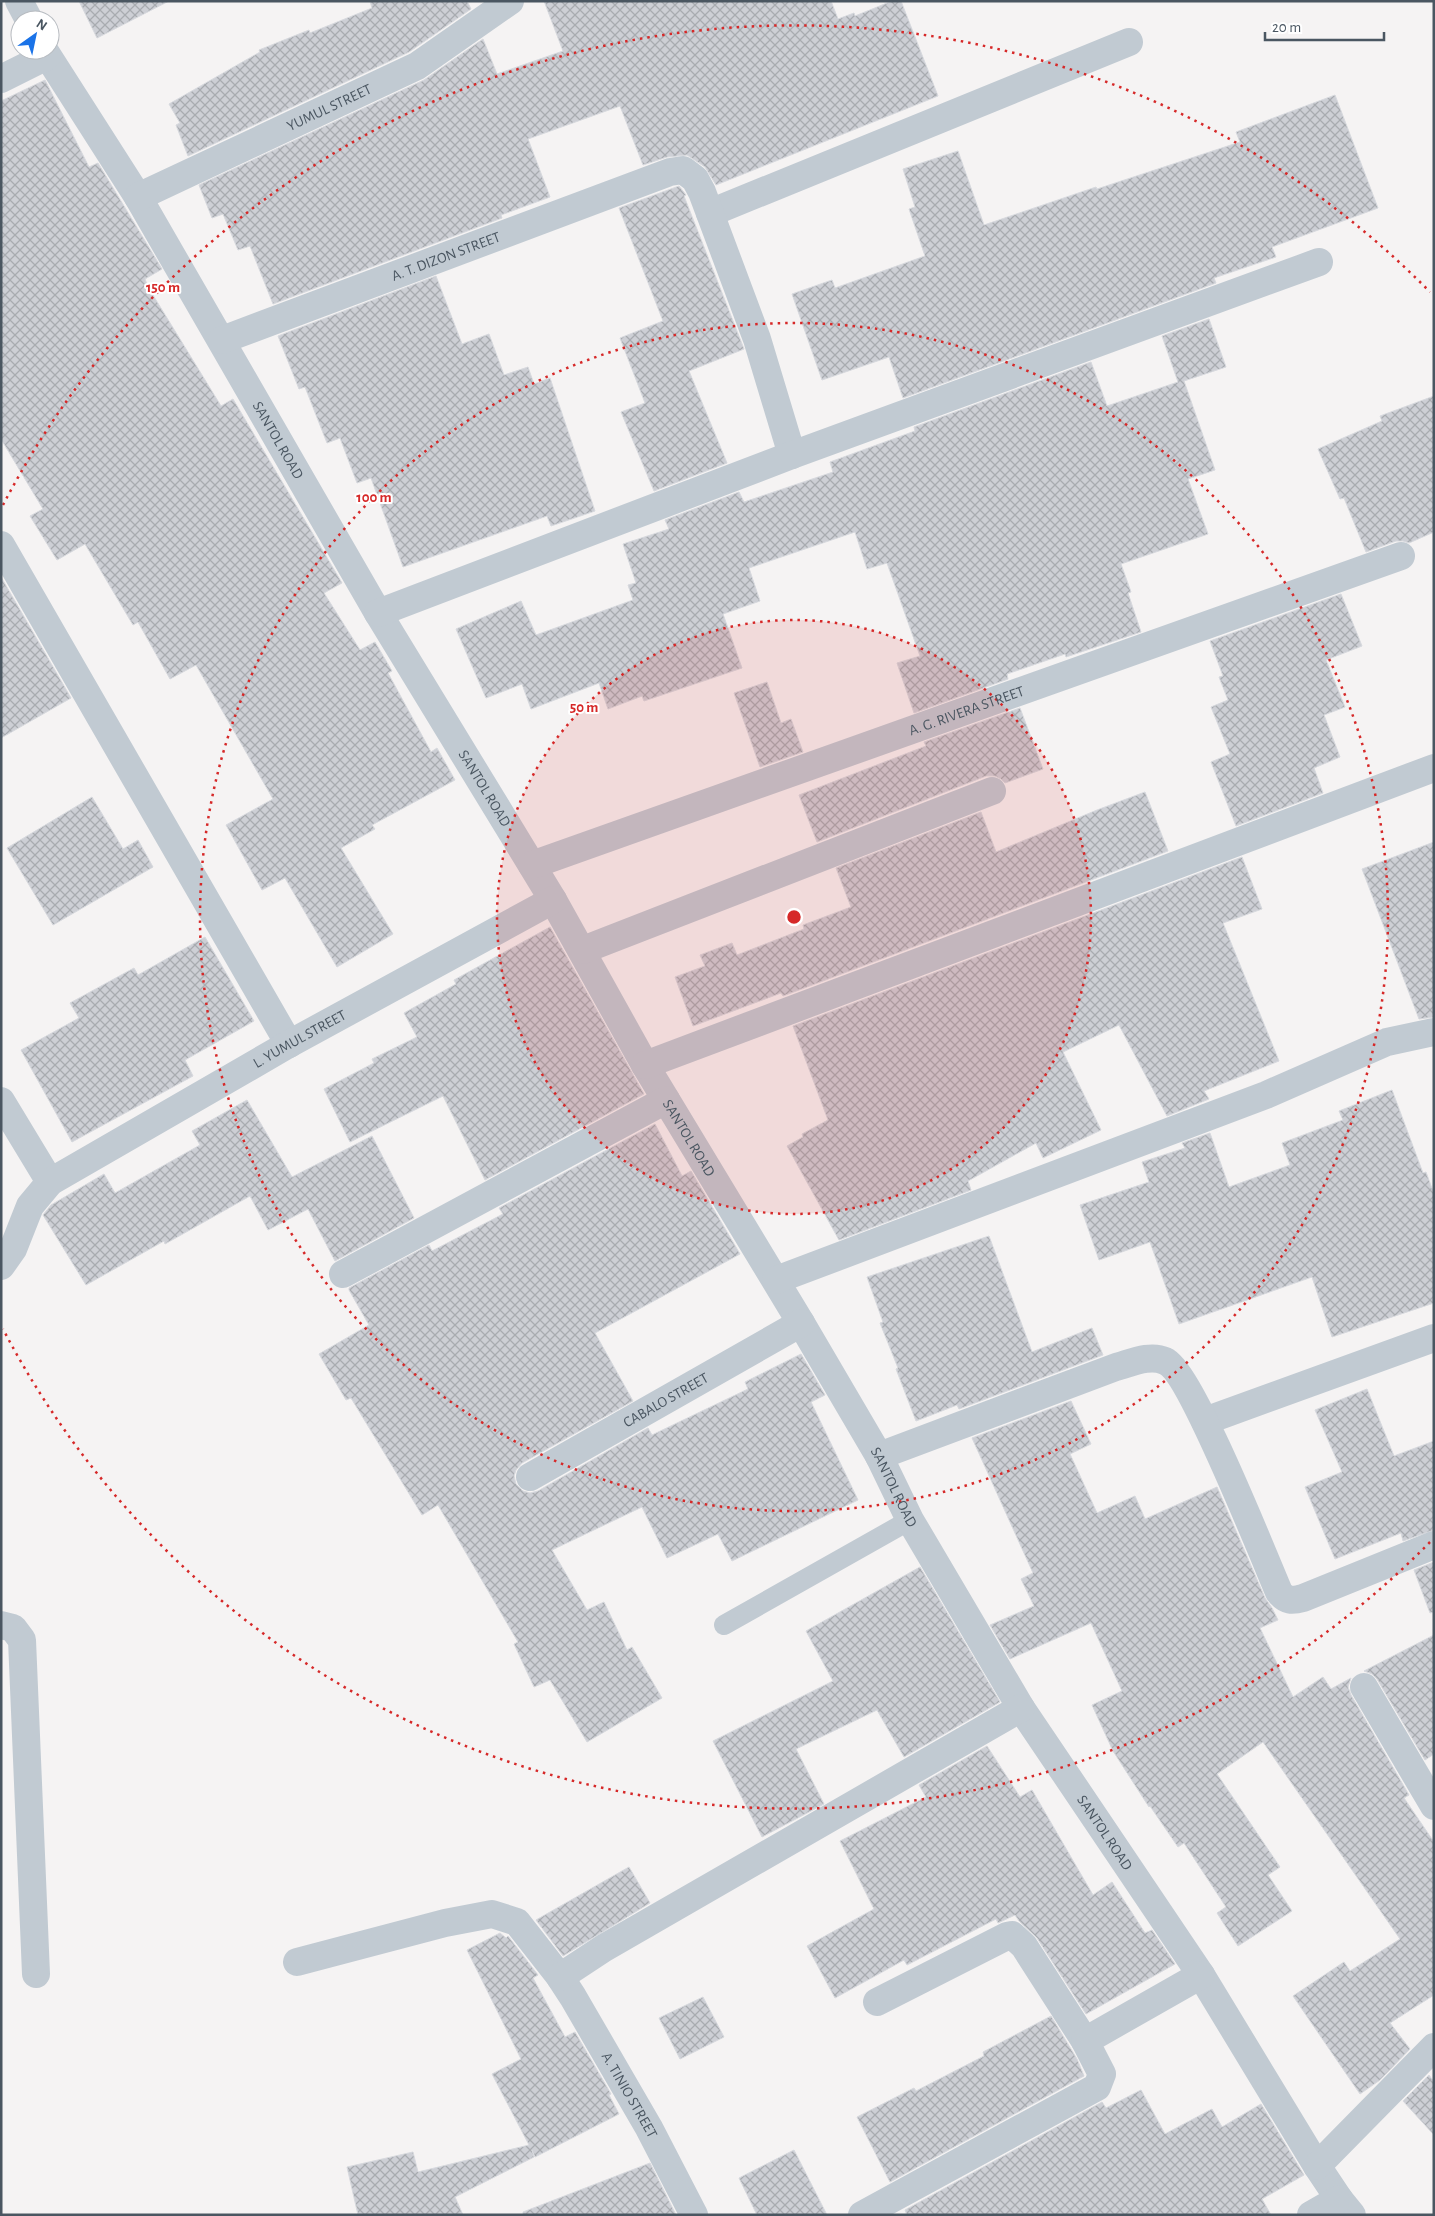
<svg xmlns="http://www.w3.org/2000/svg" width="1435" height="2216" viewBox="0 0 1435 2216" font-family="'Alegreya Sans',sans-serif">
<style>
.building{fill:url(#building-cross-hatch);stroke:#d7d9de}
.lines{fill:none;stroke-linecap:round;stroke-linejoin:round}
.lane{stroke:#c1cad2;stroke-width:20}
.street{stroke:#c1cad2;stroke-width:28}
.ring{fill:none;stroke:#d62828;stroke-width:2.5;stroke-dasharray:2.5 5}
.labels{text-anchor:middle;stroke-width:4;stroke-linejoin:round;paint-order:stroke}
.street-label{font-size:15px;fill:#4a5661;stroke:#fff}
.centre{fill:#d62828;stroke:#fff;stroke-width:2.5}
.ring-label{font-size:15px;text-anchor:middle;font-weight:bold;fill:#d62828;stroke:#fff;stroke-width:4;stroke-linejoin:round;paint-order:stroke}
</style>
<defs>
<pattern id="building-cross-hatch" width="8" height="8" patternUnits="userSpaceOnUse" patternTransform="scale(1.25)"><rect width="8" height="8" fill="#cdcfd5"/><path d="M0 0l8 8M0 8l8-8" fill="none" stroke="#a8abb0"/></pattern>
</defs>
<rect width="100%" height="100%" fill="#f5f3f3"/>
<path class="building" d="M 79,1 L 169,1 L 97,38 Z
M 370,1 L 467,1 L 471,9 L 409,52 L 188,156 L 176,125 L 180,123 L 169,104 L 260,52 L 259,50 L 309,30 L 310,33 L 372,8 Z
M 544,1 L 831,1 L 838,19 L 854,13 L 855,16 L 892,1 L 901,1 L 938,96 L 716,185 L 705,167 L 687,155 L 667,157 L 643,165 L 620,106 L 528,139 L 550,197 L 501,215 L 502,218 L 273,304 L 250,246 L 238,250 L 223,214 L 212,218 L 199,185 L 424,80 L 483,39 L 497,74 L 563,51 Z
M 45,80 L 89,167 L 98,163 L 162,269 L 145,279 L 148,287 L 221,406 L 233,399 L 342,583 L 324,593 L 360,650 L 375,642 L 392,671 L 388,673 L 431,752 L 437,748 L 455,780 L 372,825 L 375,829 L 341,848 L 393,934 L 337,967 L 285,878 L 262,890 L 226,825 L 273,799 L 196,665 L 170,679 L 138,622 L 133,625 L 85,544 L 57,560 L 30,516 L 43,509 L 1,439 L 1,101 Z
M 1335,95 L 1378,208 L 1272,247 L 1276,257 L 1214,278 L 1216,283 L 903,398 L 889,357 L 822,380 L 792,294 L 832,280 L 835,288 L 925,256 L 909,209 L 915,207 L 903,169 L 958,151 L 984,225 L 1096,187 L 1097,189 L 1240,142 L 1236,132 Z
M 679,186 L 686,195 L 684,196 L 744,349 L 689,371 L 727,463 L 654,491 L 621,412 L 645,403 L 620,338 L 663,321 L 619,208 Z
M 436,276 L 462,344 L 489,334 L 504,375 L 528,367 L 534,384 L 550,378 L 595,511 L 551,526 L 547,516 L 403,567 L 371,478 L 357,483 L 340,438 L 327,443 L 305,387 L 299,389 L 278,336 Z
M 1209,319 L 1226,367 L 1184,381 L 1215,470 L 1188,479 L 1208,534 L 1121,564 L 1131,592 L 1128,593 L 1141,632 L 1066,657 L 1065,654 L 1007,674 L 1008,679 L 914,713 L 897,663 L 920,656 L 887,563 L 867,569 L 855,532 L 749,568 L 760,601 L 723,614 L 742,668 L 644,701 L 642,696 L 608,709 L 599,683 L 531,709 L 522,684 L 486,698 L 456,629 L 521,601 L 536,635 L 633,600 L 628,585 L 636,583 L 623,544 L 669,529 L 665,520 L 739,492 L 744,502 L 833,472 L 830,462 L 915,431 L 914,427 L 1091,362 L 1107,406 L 1178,382 L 1162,336 Z
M 1434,396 L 1434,532 L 1409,543 L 1403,541 L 1396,541 L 1366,552 L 1344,498 L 1340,499 L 1318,449 L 1382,421 L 1380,416 Z
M 1,577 L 71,698 L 1,738 Z
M 1341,594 L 1362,646 L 1326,660 L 1345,707 L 1324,715 L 1340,757 L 1314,768 L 1323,793 L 1236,826 L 1211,762 L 1230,754 L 1211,707 L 1228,700 L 1219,677 L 1223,676 L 1210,641 Z
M 767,682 L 781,723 L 791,719 L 803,752 L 760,767 L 734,693 Z
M 1020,708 L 1043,769 L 1005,783 L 1001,779 L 995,776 L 986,776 L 817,842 L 799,795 L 926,746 L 924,742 Z
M 1145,792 L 1168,851 L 783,996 L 781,993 L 693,1026 L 675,977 L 705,966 L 700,955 L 732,943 L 737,955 L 804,929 L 803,925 L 851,907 L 836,868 L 981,812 L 996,852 L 1097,810 Z
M 92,797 L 123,849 L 138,840 L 153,867 L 53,925 L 7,848 Z
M 1434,842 L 1434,1017 L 1419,1019 L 1362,869 Z
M 1242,857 L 1262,909 L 1223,923 L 1279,1061 L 1204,1091 L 1209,1099 L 1167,1116 L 1119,1025 L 1063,1052 L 1101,1130 L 1043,1158 L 1036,1143 L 968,1181 L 971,1190 L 839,1240 L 787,1146 L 803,1137 L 802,1134 L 828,1120 L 793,1026 Z
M 550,927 L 644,1094 L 485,1180 L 443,1096 L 350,1142 L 324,1089 L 374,1063 L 372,1059 L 417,1037 L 404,1013 L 456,984 L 454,980 Z
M 205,937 L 254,1021 L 185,1060 L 193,1076 L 72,1142 L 21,1050 L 79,1018 L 70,1003 L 134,968 L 138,975 Z
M 1392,1090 L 1423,1173 L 1426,1172 L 1434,1194 L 1434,1303 L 1332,1337 L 1312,1277 L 1179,1324 L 1150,1242 L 1099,1260 L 1080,1205 L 1149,1182 L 1142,1162 L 1185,1148 L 1182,1143 L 1210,1133 L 1229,1187 L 1290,1165 L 1282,1143 L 1343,1120 L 1339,1111 Z
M 247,1100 L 292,1177 L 372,1136 L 414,1218 L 335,1261 L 308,1209 L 268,1230 L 250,1196 L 165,1244 L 164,1241 L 86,1285 L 43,1215 L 51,1205 L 104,1174 L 115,1193 L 200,1145 L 192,1131 Z
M 655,1124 L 682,1176 L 691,1171 L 740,1254 L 595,1333 L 633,1401 L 522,1463 L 516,1470 L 514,1476 L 516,1484 L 523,1491 L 530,1493 L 538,1491 L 648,1428 L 652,1435 L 748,1389 L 745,1382 L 801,1354 L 825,1395 L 811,1402 L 858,1500 L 732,1561 L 718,1534 L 667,1558 L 642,1507 L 552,1550 L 587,1610 L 604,1602 L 627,1650 L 632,1647 L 662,1698 L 587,1742 L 550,1680 L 534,1687 L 514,1644 L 518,1642 L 438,1505 L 422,1515 L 351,1398 L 346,1400 L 319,1354 L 369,1325 L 349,1290 L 349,1288 L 429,1245 L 432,1251 L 503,1214 L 499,1208 Z
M 989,1236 L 1032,1352 L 1092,1328 L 1103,1355 L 959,1409 L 957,1405 L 916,1421 L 896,1369 L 898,1368 L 880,1323 L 883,1322 L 867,1277 Z
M 1367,1389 L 1394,1456 L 1434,1441 L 1434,1530 L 1403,1541 L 1401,1533 L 1335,1559 L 1305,1487 L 1342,1472 L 1315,1410 Z
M 1071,1401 L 1091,1444 L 1070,1454 L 1097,1513 L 1135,1496 L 1145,1519 L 1217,1487 L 1265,1598 L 1272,1608 L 1278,1620 L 1260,1628 L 1293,1697 L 1323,1677 L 1331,1689 L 1351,1678 L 1348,1687 L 1351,1695 L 1409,1795 L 1404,1798 L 1434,1842 L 1434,1995 L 1390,2023 L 1410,2049 L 1380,2080 L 1360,2094 L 1293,1996 L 1344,1962 L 1350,1971 L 1400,1939 L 1263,1742 L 1217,1774 L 1280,1867 L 1268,1875 L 1292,1911 L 1238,1946 L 1217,1913 L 1226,1907 L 1184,1843 L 1178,1847 L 1150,1806 L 1149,1807 L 1113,1751 L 1092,1705 L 1122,1691 L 1091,1623 L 1010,1659 L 990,1625 L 1034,1606 L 1021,1579 L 1033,1573 L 972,1438 Z
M 1434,1562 L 1434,1612 L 1430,1613 L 1414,1570 Z
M 920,1567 L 1000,1702 L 904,1757 L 877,1710 L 796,1749 L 824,1804 L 762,1837 L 713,1741 L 833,1681 L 806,1631 Z
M 1434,1635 L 1434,1754 L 1425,1760 L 1377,1679 L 1372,1674 L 1364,1671 Z
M 987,1746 L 1020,1797 L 1032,1790 L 1093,1895 L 1112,1882 L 1145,1933 L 1152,1930 L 1175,1964 L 1086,2014 L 1037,1938 L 1019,1921 L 1015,1915 L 998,1923 L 996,1919 L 907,1965 L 904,1960 L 835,1998 L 807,1946 L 874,1909 L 840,1841 L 926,1797 L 919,1785 Z
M 629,1867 L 650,1903 L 563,1956 L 536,1920 Z
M 500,1933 L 506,1938 L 508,1936 L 538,1975 L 533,1978 L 565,2037 L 575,2032 L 611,2094 L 609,2095 L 619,2114 L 535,2157 L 532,2150 L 534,2157 L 455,2197 L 463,2215 L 358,2215 L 347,2167 L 413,2152 L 418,2172 L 529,2145 L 492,2074 L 521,2059 L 467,1950 Z
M 703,1997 L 724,2037 L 680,2059 L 659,2018 Z
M 1051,2016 L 1077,2059 L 1084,2076 L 890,2182 L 857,2117 L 914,2088 L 916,2091 L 984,2056 L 983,2052 Z
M 1429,2075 L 1434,2082 L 1434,2135 L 1403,2101 Z
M 1141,2090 L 1165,2134 L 1212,2109 L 1222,2127 L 1261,2104 L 1304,2175 L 1262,2199 L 1271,2215 L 907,2215 L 905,2210 L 1102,2102 L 1106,2108 Z
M 794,2150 L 827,2215 L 757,2215 L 739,2178 Z
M 650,2163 L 676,2215 L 523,2215 L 523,2212 Z"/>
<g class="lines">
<path class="lane" d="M 724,1625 L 910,1520"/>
<g class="street">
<path d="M 19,1 L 29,20"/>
<path id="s1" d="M 44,50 L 138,197 L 378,613 L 553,900 L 645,1065 L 801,1323 L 879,1456 L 910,1520 L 1021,1708 L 1201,1975 L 1317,2166 L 1339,2199 L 1352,2215"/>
<path d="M 1,79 L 47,56"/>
<path id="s2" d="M 138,197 L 417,66 L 510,1"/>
<path d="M 710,213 L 1129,42"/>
<path id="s3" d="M 222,340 L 670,172 L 683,170 L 695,179 L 702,192 L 757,339 L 792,455"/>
<path d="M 1,545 L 289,1044"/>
<path d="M 378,613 L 792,455 L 1319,262"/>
<path id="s4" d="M 532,865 L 1401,556"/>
<path d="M 583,950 L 992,791"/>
<path d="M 645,1065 L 1434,768"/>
<path d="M 1,1101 L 50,1182"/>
<path id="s5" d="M 1,1266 L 13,1249 L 30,1206 L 50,1182 L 289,1044 L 553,900"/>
<path d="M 343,1274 L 666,1100"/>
<path d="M 776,1280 L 1266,1095 L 1387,1042 L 1434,1032"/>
<path d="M 1205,1421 L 1434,1338"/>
<path d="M 879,1456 L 1116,1367 C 1131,1363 1150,1354 1165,1361 C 1190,1371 1264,1557 1279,1592 C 1286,1601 1292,1601 1303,1598 L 1434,1545"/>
<path id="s6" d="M 530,1477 L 801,1323"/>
<path d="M 1,1625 L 13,1628 L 22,1640 L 36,1974"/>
<path d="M 1364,1687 L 1434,1806"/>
<path id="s7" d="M 297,1962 L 445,1923 L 492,1914 L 517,1922 L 560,1977 L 573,1997 L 649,2128 L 694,2215"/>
<path d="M 560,1977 L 604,1948 L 1021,1708"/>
<path d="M 877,2002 L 1007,1936 L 1012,1935 L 1024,1946 L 1085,2041"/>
<path d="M 1317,2166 L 1434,2047"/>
<path d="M 862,2215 L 1097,2087 L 1102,2074 L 1085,2041 L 1201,1975"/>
<path d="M 1311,2215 L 1339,2199"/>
</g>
</g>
<circle cx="794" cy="917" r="297" fill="#d62828" fill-opacity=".12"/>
<g class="ring">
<circle cx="794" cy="917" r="297"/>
<circle cx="794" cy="917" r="594"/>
<path d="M1430 1542A892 892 0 0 1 3 1329M3 505A892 892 0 0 1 1430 292"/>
</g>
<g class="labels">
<g class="street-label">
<text dy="5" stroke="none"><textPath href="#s2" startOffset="211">YUMUL STREET</textPath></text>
<text dy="5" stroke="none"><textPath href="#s3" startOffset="239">A. T. DIZON STREET</textPath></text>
<text dy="5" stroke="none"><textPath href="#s1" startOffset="455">SANTOL ROAD</textPath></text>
<text dy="5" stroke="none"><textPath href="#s4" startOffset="461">A. G. RIVERA STREET</textPath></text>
<text dy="5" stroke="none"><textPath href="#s1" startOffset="860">SANTOL ROAD</textPath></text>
<text dy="5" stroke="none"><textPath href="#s5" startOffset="386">L. YUMUL STREET</textPath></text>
<text dy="5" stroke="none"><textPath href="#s1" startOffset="1265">SANTOL ROAD</textPath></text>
<text dy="5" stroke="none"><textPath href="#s6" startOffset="156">CABALO STREET</textPath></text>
<text dy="5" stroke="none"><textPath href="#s1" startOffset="1670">SANTOL ROAD</textPath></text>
<text dy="5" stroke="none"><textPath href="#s1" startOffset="2075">SANTOL ROAD</textPath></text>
<text dy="5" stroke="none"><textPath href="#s7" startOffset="434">A. TINIO STREET</textPath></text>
</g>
</g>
<circle cx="794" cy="917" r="8" class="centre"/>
<g class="ring-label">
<text x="163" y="292">150 m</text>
<text x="374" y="502">100 m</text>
<text x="584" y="712">50 m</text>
</g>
<rect width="1435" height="2216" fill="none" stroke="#4a5661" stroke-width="5"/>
<g transform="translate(35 35) rotate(33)"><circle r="24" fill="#ffffff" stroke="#b7bbc0"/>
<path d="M0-4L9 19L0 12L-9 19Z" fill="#1a73e8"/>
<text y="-8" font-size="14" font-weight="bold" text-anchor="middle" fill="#4a5661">N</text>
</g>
<path d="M1265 32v8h119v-8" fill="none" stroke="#4a5661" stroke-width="2.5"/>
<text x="1272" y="32" font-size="15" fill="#4a5661" stroke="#ffffff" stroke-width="4" paint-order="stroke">20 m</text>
</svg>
